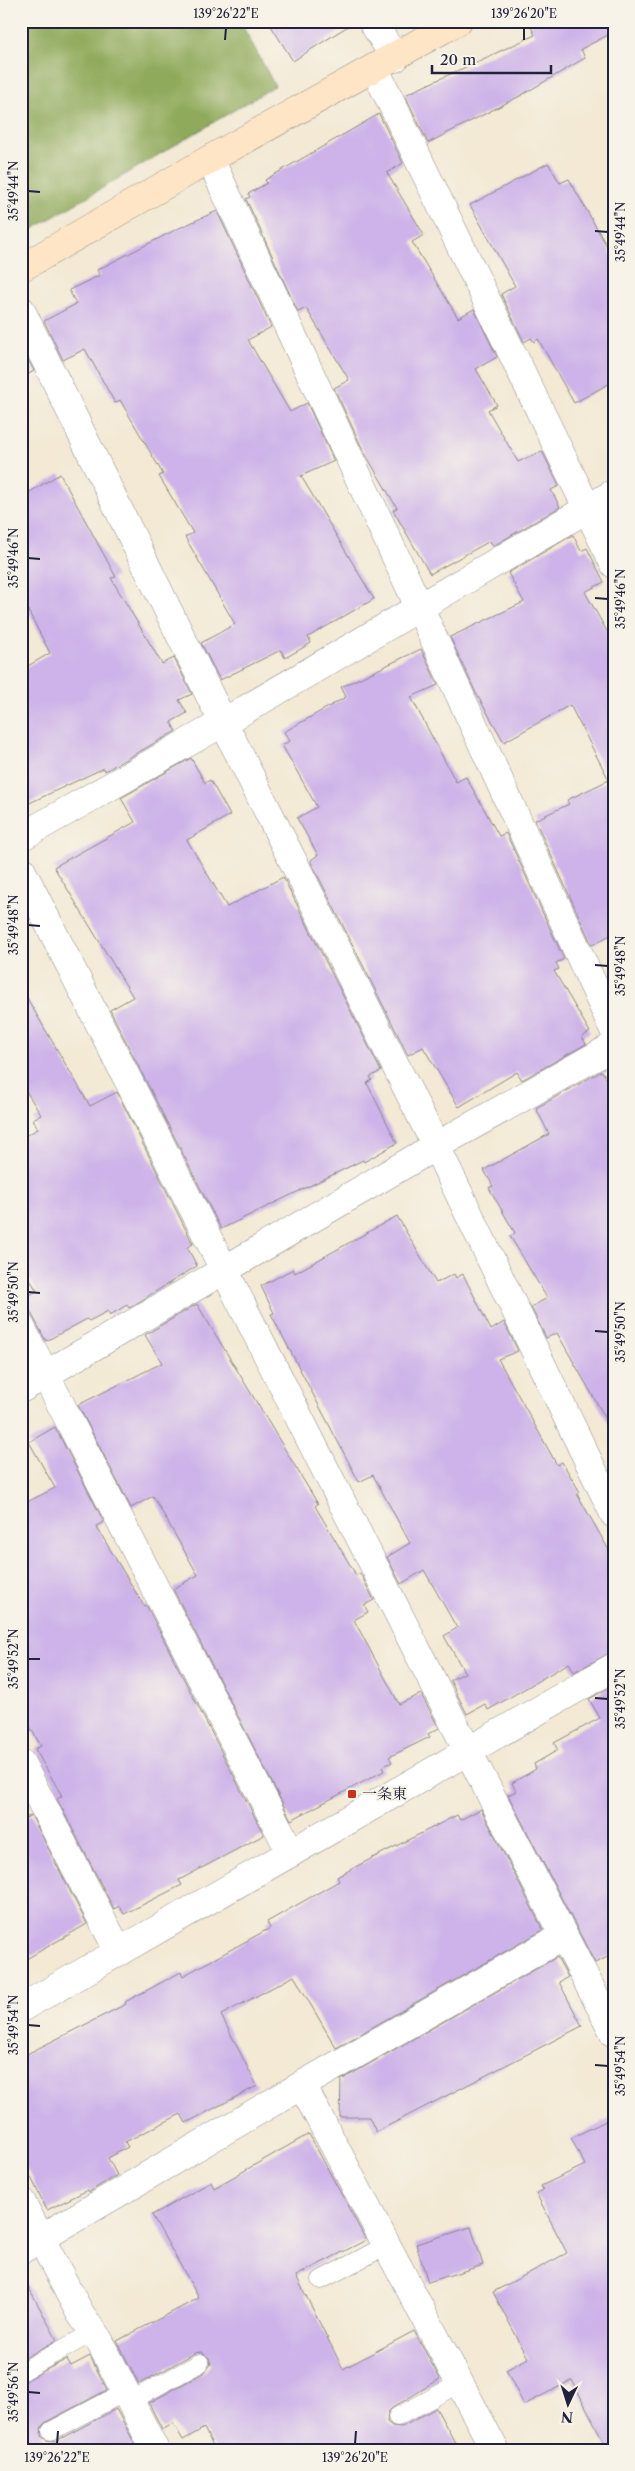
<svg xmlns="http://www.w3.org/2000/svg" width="635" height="2471" viewBox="0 0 635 2471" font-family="'Libre Caslon Text','Noto Serif JP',serif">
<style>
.forest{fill:#90aa5c;stroke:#59664c}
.building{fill:#cdb3e9}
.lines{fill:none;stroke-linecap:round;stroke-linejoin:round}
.lane-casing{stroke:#8a8688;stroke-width:19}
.street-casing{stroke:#8a8688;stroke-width:29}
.secondary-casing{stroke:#8a8688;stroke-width:29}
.lane{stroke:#fff;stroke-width:18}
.street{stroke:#fff;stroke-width:28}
.secondary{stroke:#fee5c5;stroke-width:28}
.ticks{fill:none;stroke:#22223b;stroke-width:2}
.poi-dot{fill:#c8321e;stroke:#f7f3e8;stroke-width:2}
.labels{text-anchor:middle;stroke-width:4;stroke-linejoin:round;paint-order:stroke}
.poi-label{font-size:15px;fill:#22223b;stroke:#f7f3e8;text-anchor:start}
.neatline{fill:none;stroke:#22223b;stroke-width:2}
.ticks-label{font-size:12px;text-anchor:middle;fill:#22223b}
</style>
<rect width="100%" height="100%" fill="#f7f3e8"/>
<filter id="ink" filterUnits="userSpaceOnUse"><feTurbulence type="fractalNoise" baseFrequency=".02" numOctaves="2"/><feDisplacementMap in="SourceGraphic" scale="10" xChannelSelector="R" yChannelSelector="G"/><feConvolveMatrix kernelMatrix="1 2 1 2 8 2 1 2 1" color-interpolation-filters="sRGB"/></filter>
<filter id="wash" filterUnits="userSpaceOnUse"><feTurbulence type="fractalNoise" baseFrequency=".0096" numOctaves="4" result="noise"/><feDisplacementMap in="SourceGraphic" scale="20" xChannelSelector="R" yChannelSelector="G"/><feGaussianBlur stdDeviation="1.12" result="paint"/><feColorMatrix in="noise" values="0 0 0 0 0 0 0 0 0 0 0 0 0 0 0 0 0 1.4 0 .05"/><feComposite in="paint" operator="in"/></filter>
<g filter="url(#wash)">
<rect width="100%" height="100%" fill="#f3e9d4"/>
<path class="forest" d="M 21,21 L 240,21 L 275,86 L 21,236 Z"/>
<g id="blocks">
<path class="building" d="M 268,21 L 356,21 L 293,61 Z
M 528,21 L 614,21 L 614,32 L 581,49 L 585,58 L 520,96 L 428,143 L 405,95 L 535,35 Z
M 379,114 L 403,163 L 387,173 L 424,235 L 412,242 L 458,318 L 474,309 L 497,357 L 476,369 L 497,405 L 488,410 L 518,462 L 542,451 L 559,486 L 551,490 L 560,507 L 493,546 L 490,541 L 430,574 L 393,510 L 397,508 L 363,450 L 334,388 L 349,380 L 306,308 L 298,312 L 246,199 L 250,197 L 248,194 L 267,183 L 265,180 Z
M 548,163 L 560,183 L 569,179 L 614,259 L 614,381 L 574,403 L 538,339 L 534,342 L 531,338 L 524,342 L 501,294 L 515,286 L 470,205 Z
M 217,211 L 271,327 L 248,340 L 290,412 L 307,403 L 334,461 L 301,476 L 374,599 L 308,637 L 311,643 L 285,658 L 281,650 L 220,680 L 201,643 L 235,624 L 185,537 L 193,533 L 159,476 L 163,474 L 120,400 L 115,403 L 85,349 L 63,360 L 44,321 L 76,304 L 69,290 L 100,275 L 97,270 L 175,230 Z
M 21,346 L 34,371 L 21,378 Z
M 60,474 L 116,577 L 111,578 L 162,664 L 174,658 L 192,694 L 179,700 L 187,713 L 171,722 L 176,731 L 105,771 L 104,768 L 21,807 L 21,670 L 50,653 L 21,597 L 21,497 Z
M 573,535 L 581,551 L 587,548 L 604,582 L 585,592 L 614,644 L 614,933 L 592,945 L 535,820 L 569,804 L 567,800 L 609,780 L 570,705 L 504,742 L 476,693 L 450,637 L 524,602 L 508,573 Z
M 421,649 L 438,685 L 411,697 L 456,782 L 466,777 L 499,836 L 506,833 L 564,959 L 556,963 L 559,969 L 554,971 L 590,1032 L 582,1037 L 586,1044 L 522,1080 L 517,1072 L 459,1107 L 423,1047 L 408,1055 L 311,862 L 311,860 L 318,855 L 297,818 L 317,807 L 282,745 L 290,741 L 284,732 L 346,697 L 341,687 Z
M 191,758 L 205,783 L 210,780 L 230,815 L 187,840 L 227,907 L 283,877 L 381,1071 L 370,1077 L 372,1080 L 367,1083 L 397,1143 L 364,1162 L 363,1160 L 221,1229 L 110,1010 L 133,997 L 54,867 L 135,822 L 121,798 Z
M 21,988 L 90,1106 L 117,1092 L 193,1244 L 187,1247 L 197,1266 L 129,1308 L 127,1305 L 110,1315 L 108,1311 L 89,1321 L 87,1319 L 46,1341 L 23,1298 L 37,1291 L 21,1265 L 21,1138 L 38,1129 L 33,1119 L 41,1115 L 21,1083 Z
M 602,1071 L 614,1091 L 614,1433 L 557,1333 L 546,1338 L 531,1307 L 547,1298 L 510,1236 L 515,1233 L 489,1188 L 493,1186 L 484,1170 L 549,1134 L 536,1108 Z
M 397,1216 L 436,1283 L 454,1274 L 456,1278 L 463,1274 L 491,1330 L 504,1322 L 518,1351 L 498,1359 L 557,1465 L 562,1462 L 580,1492 L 577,1494 L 614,1559 L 614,1651 L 574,1672 L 569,1663 L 488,1710 L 485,1704 L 467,1714 L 450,1680 L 465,1673 L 444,1636 L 457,1628 L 424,1570 L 401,1584 L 387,1557 L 410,1543 L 373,1475 L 359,1482 L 271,1314 L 274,1313 L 261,1286 L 293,1269 L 295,1273 Z
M 197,1304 L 318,1504 L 315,1506 L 356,1575 L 360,1573 L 374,1600 L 364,1605 L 368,1612 L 354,1620 L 399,1704 L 421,1694 L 439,1728 L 428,1734 L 430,1737 L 389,1757 L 392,1762 L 382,1767 L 384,1771 L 291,1820 L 173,1589 L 198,1575 L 153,1496 L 131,1508 L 78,1405 L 162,1363 L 145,1335 Z
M 55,1427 L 104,1522 L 96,1526 L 144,1606 L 146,1605 L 264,1835 L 179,1880 L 182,1885 L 124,1914 L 119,1906 L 114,1909 L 57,1799 L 62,1796 L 35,1749 L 41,1746 L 21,1711 L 21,1505 L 55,1488 L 29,1442 Z
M 614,1685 L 614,1954 L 595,1963 L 508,1795 L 516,1791 L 512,1783 L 536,1769 L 534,1764 L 558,1750 L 554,1743 L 600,1718 L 589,1699 Z
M 481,1809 L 543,1930 L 336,2048 L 294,1976 L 221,2015 L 257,2086 L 186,2123 L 181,2114 L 125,2142 L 128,2147 L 108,2158 L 117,2175 L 89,2192 L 88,2190 L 47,2210 L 21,2157 L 21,2057 L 126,2004 L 125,2002 L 181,1972 L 183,1976 L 270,1928 L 267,1922 L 339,1881 L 337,1877 L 359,1865 L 457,1815 L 460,1820 Z
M 31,1815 L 87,1924 L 21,1962 L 21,1821 Z
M 557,1957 L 568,1977 L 559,1982 L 582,2026 L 376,2132 L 369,2117 L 340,2117 L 341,2080 Z
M 614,2117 L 614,2450 L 608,2450 L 572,2380 L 524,2405 L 506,2370 L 528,2358 L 493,2292 L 567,2253 L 536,2193 L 543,2190 L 541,2186 L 585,2165 L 571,2138 Z
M 309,2134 L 366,2240 L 296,2276 L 343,2369 L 414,2331 L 440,2379 L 392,2408 L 388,2412 L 387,2422 L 392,2426 L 402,2427 L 436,2408 L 459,2450 L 215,2450 L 204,2428 L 183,2440 L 173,2423 L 162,2429 L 149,2403 L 205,2372 L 211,2364 L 209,2358 L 201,2352 L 195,2353 L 139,2384 L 117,2341 L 199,2298 L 152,2215 L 211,2182 L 214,2188 Z
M 471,2227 L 483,2265 L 428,2282 L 416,2244 Z
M 21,2273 L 57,2340 L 21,2360 Z
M 90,2356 L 107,2390 L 46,2422 L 42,2426 L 41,2436 L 46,2440 L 56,2441 L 116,2409 L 135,2444 L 125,2450 L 21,2450 L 21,2383 L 67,2359 L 71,2366 Z"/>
</g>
</g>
<g filter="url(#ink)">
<use href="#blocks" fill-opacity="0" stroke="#8a8688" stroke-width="1"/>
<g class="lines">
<defs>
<path id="lane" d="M 321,2280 L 387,2245
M 21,2372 L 92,2333
M 130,2401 L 200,2363
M 397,2417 L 460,2383
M 51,2431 L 125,2392"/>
<path id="street" d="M 372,21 L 395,58
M 375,69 L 614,564
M 210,159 L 428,626 L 614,1030
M 21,310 L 211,698 L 436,1146 L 614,1514
M 21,837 L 224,722 L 614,493
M 21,869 L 468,1751 L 614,2033
M 21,1327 L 291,1853
M 21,1389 L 436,1146 L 614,1046
M 21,1763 L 119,1952
M 21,2008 L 614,1667
M 302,2085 L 495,2450
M 21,2201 L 80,2313 L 99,2340 L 155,2450
M 21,2250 L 302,2085 L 563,1936"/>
<path id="secondary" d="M 21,268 L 210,159 L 458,21"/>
</defs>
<use href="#lane" class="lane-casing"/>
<use href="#street" class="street-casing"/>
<use href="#secondary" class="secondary-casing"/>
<use href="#lane" class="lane"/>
<use href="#street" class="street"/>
<use href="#secondary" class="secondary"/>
</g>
</g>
<path class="ticks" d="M 225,40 L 226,28M 524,40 L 524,28M 28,191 L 40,192M 595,231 L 608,232M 28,558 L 40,559M 595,598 L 608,599M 28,925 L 40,926M 595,965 L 608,966M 28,1292 L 40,1293M 595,1331 L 608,1332M 28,1659 L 40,1659M 595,1698 L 608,1699M 28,2025 L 40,2026M 595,2065 L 608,2066M 28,2392 L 40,2393M 57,2444 L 58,2431M 355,2444 L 356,2431"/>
<rect class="poi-dot" x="347" y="1789" width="10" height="10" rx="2.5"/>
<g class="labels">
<g class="poi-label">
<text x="362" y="1799">一条東</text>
</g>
</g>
<rect width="635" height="2471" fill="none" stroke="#f7f3e8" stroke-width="55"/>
<g transform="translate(568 2404) rotate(184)" stroke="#f7f3e8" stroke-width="4" paint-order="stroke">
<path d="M0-4L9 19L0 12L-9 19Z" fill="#22223b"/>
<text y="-8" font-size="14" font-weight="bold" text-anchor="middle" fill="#22223b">N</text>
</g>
<path d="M432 65v8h119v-8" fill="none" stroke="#22223b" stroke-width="2.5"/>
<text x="440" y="65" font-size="15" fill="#22223b" stroke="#f7f3e8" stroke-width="4" paint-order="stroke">20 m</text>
<rect x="28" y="28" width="580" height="2416" class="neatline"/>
<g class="ticks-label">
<text x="226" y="18">139°26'22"E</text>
<text x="524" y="18">139°26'20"E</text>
<text transform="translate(14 191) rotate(-90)" y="4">35°49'44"N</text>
<text transform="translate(621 232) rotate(-90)" y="4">35°49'44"N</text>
<text transform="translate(14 558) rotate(-90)" y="4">35°49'46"N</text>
<text transform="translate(621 599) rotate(-90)" y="4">35°49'46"N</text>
<text transform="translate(14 925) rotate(-90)" y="4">35°49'48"N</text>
<text transform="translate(621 966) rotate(-90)" y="4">35°49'48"N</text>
<text transform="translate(14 1292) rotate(-90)" y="4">35°49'50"N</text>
<text transform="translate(621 1332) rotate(-90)" y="4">35°49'50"N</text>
<text transform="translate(14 1659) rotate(-90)" y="4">35°49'52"N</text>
<text transform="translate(621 1699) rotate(-90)" y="4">35°49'52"N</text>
<text transform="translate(14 2025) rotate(-90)" y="4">35°49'54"N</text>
<text transform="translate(621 2066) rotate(-90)" y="4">35°49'54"N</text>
<text transform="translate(14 2392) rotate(-90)" y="4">35°49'56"N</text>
<text x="57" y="2462">139°26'22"E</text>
<text x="355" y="2462">139°26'20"E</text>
</g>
</svg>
